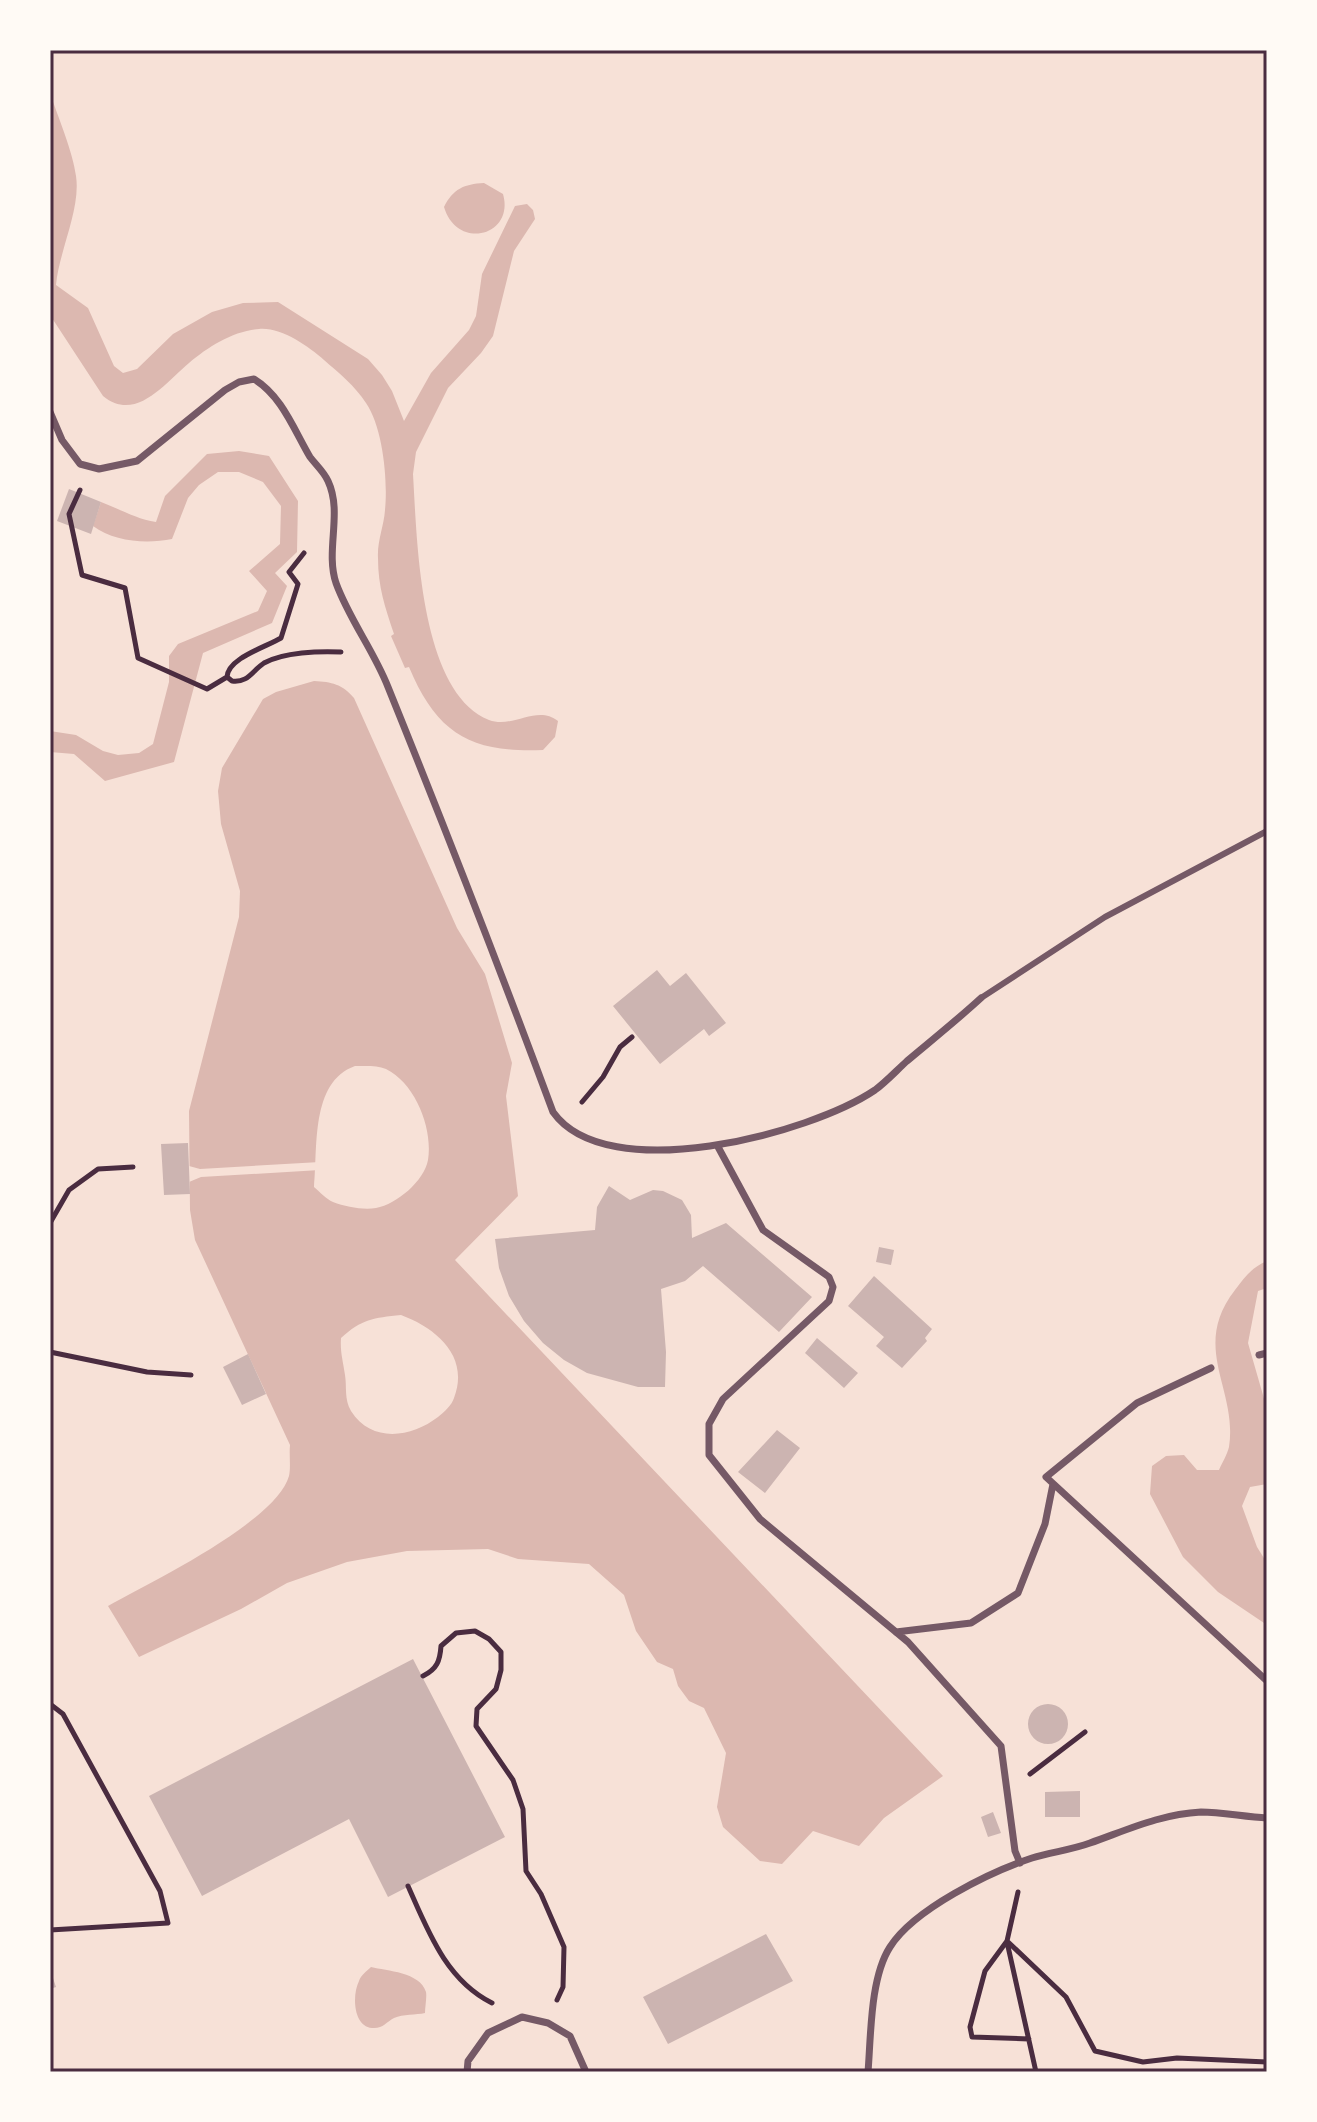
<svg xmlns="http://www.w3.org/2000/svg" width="1317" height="2122" viewBox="0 0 1317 2122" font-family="Signika,sans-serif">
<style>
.water{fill:#dcb8b0;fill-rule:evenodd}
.pier{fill:#f7e1d7}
.building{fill:#ccb4b1}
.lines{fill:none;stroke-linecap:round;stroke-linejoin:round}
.path{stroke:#4a2c40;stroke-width:5}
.service{stroke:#755966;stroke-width:6}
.pedestrian{stroke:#755966;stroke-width:7}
.neatline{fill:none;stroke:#4a2c40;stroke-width:3}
</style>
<rect width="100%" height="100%" fill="#f7e1d7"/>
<path class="water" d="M 50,93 C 58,117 73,152 76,176 C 81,209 59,251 56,285 L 88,308 L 114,366 L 123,373 L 137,369 L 173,334 L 212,312 L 243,303 L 278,302 L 368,359 L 382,375 L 392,391 L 404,421 L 431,373 L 469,330 L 476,316 L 482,274 L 515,206 L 527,204 L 533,210 L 535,219 L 514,251 L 493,336 L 481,353 L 448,388 L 416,452 L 413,474 C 417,538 419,692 489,720 C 513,729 537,704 558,721 L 555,737 L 543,750 C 471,753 437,734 409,667 L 405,668 L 391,636 L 394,634 C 385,607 378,587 378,558 C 377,541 384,526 385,510 C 388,480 383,428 366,403 C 355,386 339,373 324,360 C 308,346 281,327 259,329 C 233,331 208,347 189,363 C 165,383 136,423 103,396 L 50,315 Z
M 484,183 L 503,194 C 515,236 457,251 444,207 C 453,189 464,184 484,183 Z
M 239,451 L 269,456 L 298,501 L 297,552 L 275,573 L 287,586 L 272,623 L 203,653 L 174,762 L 105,781 L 74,754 L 50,752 L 50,731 L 76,735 L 103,751 L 118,755 L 139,753 L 153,744 L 169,682 L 169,656 L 178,644 L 258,611 L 267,591 L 249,571 L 280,544 L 281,506 L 263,482 L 239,472 L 218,472 L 199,485 L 188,498 L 172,539 C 147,544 114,542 93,526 L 101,502 C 120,509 136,519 156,522 L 165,496 L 207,454 Z
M 314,681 C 332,682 342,684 354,698 L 457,928 L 485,974 L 512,1063 L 506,1096 L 518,1196 L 455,1260 L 943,1776 L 884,1818 L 859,1846 L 813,1831 L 782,1864 L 760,1861 L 723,1827 L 717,1807 L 726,1753 L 704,1708 L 689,1701 L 678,1686 L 673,1669 L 657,1662 L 636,1631 L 624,1595 L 589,1564 L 518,1559 L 488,1549 L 407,1551 L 347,1562 L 287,1583 L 241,1609 L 139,1657 L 108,1606 C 151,1582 276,1522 289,1476 C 291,1467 289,1455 290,1445 L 195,1240 L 190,1210 L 189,1111 L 239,917 L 240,891 L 221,824 L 218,791 L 222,768 L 263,699 L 276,692 ZM 355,1066 C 365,1066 377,1065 386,1069 C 416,1084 433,1129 428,1160 C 424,1181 397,1204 376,1208 C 363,1210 346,1207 333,1202 C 326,1199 320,1192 314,1187 C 318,1149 310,1082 355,1066 ZM 401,1315 C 436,1328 470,1356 454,1398 C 452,1405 444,1412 438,1417 C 412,1437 372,1444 351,1411 C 344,1399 347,1387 345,1375 C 343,1361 340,1352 341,1338 C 362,1319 373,1318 401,1315 Z
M 1267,1261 L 1267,1288 L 1258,1291 L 1248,1343 L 1267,1409 L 1267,1484 L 1250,1487 L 1242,1506 L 1257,1547 L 1267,1563 L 1267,1625 L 1218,1592 L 1183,1557 L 1150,1494 L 1152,1466 L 1166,1456 L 1184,1455 L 1197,1470 L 1219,1470 C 1222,1463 1227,1455 1229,1447 C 1238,1389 1190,1348 1235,1290 C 1245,1277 1252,1267 1267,1261 Z
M 371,1967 C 387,1971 420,1972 426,1992 C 427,1997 425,2007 425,2013 C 416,2015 403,2014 394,2018 C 386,2022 383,2029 372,2028 C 353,2026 352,1995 359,1981 C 361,1975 367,1971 371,1967 Z"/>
<path class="pier" d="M 320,1162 L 320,1170 L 201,1177 L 189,1182 L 189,1166 L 200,1169 Z"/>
<path class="building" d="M 69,489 L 101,502 L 91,534 L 57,521 Z
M 657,970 L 670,986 L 686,973 L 726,1023 L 709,1036 L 704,1029 L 660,1064 L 613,1006 Z
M 188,1143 L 190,1194 L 164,1195 L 161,1144 Z
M 609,1186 L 630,1200 L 653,1190 L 663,1191 L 682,1200 L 691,1215 L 692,1238 L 726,1223 L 812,1297 L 779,1332 L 703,1266 L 685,1281 L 661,1289 L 666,1352 L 665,1387 L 638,1387 L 587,1373 L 564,1360 L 543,1343 L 524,1321 L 509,1296 L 499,1268 L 495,1239 L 595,1230 L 597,1207 Z
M 879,1247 L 894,1250 L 891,1265 L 876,1262 Z
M 874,1276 L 932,1329 L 925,1338 L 927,1341 L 902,1368 L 876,1346 L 884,1337 L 848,1306 Z
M 817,1338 L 858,1373 L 844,1388 L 805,1353 Z
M 248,1354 L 266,1394 L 242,1405 L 223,1367 Z
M 777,1430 L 800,1448 L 765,1493 L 738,1472 Z
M 413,1659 L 505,1837 L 388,1897 L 349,1819 L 202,1896 L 149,1796 Z
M1028 1724a20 20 0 1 1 40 0a20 20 0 1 1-40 0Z
M 1080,1791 L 1080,1817 L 1045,1817 L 1045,1792 Z
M 993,1812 L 1001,1833 L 988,1837 L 981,1817 Z
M 766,1934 L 793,1981 L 668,2044 L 643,1997 Z
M 50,1969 L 56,1987 L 50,1989 Z"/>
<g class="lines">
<path class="path" d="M 80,490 L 69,514 L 82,575 L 125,588 L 138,658 L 207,689 L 227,677
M 304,553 L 289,572 L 298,584 L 281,638 C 266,647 228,658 227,677 L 232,681 C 248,683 252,671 264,663 C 284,652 319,651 341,652
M 582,1102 L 603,1077 L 620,1047 L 632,1037
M 50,1223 L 69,1190 L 98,1169 L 133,1167
M 50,1352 L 147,1372 L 191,1375
M 423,1676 C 437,1669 440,1661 441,1646 L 456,1633 L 475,1631 L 489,1639 L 501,1652 L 501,1670 L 496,1689 L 477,1709 L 476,1726 L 513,1780 L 523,1809 L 526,1871 L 541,1894 L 564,1947 L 563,1987 L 557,2000
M 50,1704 L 63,1714 L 160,1891 L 168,1923 L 50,1930
M 1030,1774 L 1085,1732
M 408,1886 C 428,1931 446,1980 492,2003
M 1018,1892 L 1007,1941 L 1066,1997 L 1095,2051 L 1143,2062 L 1177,2058 L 1267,2062
M 1007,1941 L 985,1971 L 970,2027 L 972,2037 L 1029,2039
M 1007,1942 L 1036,2072"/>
<path class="service" d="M 981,998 L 1105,917 L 1267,831"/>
<path class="pedestrian" d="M 50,412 L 62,440 L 80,464 L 99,469 L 137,461 L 225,390 L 239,382 L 254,379 C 282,396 294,430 310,457 C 316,465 324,472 328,481 C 343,513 325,550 336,583 C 349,619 374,651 388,687 C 445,828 500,969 553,1112 C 607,1188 810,1134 875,1090 C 886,1082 896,1071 907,1061 C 932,1040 957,1020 981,998
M 717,1145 L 763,1230 L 829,1277 L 833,1287 L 829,1301 L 723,1399 L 709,1424 L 709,1455 L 760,1519 L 908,1642 L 1001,1746 L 1015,1851 L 1020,1863
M 1259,1355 L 1267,1353
M 1211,1368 L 1137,1403 L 1046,1477 L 1267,1681
M 896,1632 L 971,1623 L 1018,1593 L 1045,1524 L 1053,1484
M 467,2072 L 468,2061 L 488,2033 L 522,2017 L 548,2023 L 570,2036 L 586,2072
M 868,2072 C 871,2036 870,1978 890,1947 C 914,1909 990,1872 1032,1858 C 1051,1852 1071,1850 1090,1843 C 1127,1830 1161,1814 1201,1812 C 1222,1812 1245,1817 1267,1818"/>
</g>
<rect width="1317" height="2122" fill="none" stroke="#fffaf5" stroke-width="104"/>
<rect x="52" y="52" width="1213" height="2018" class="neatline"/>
</svg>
